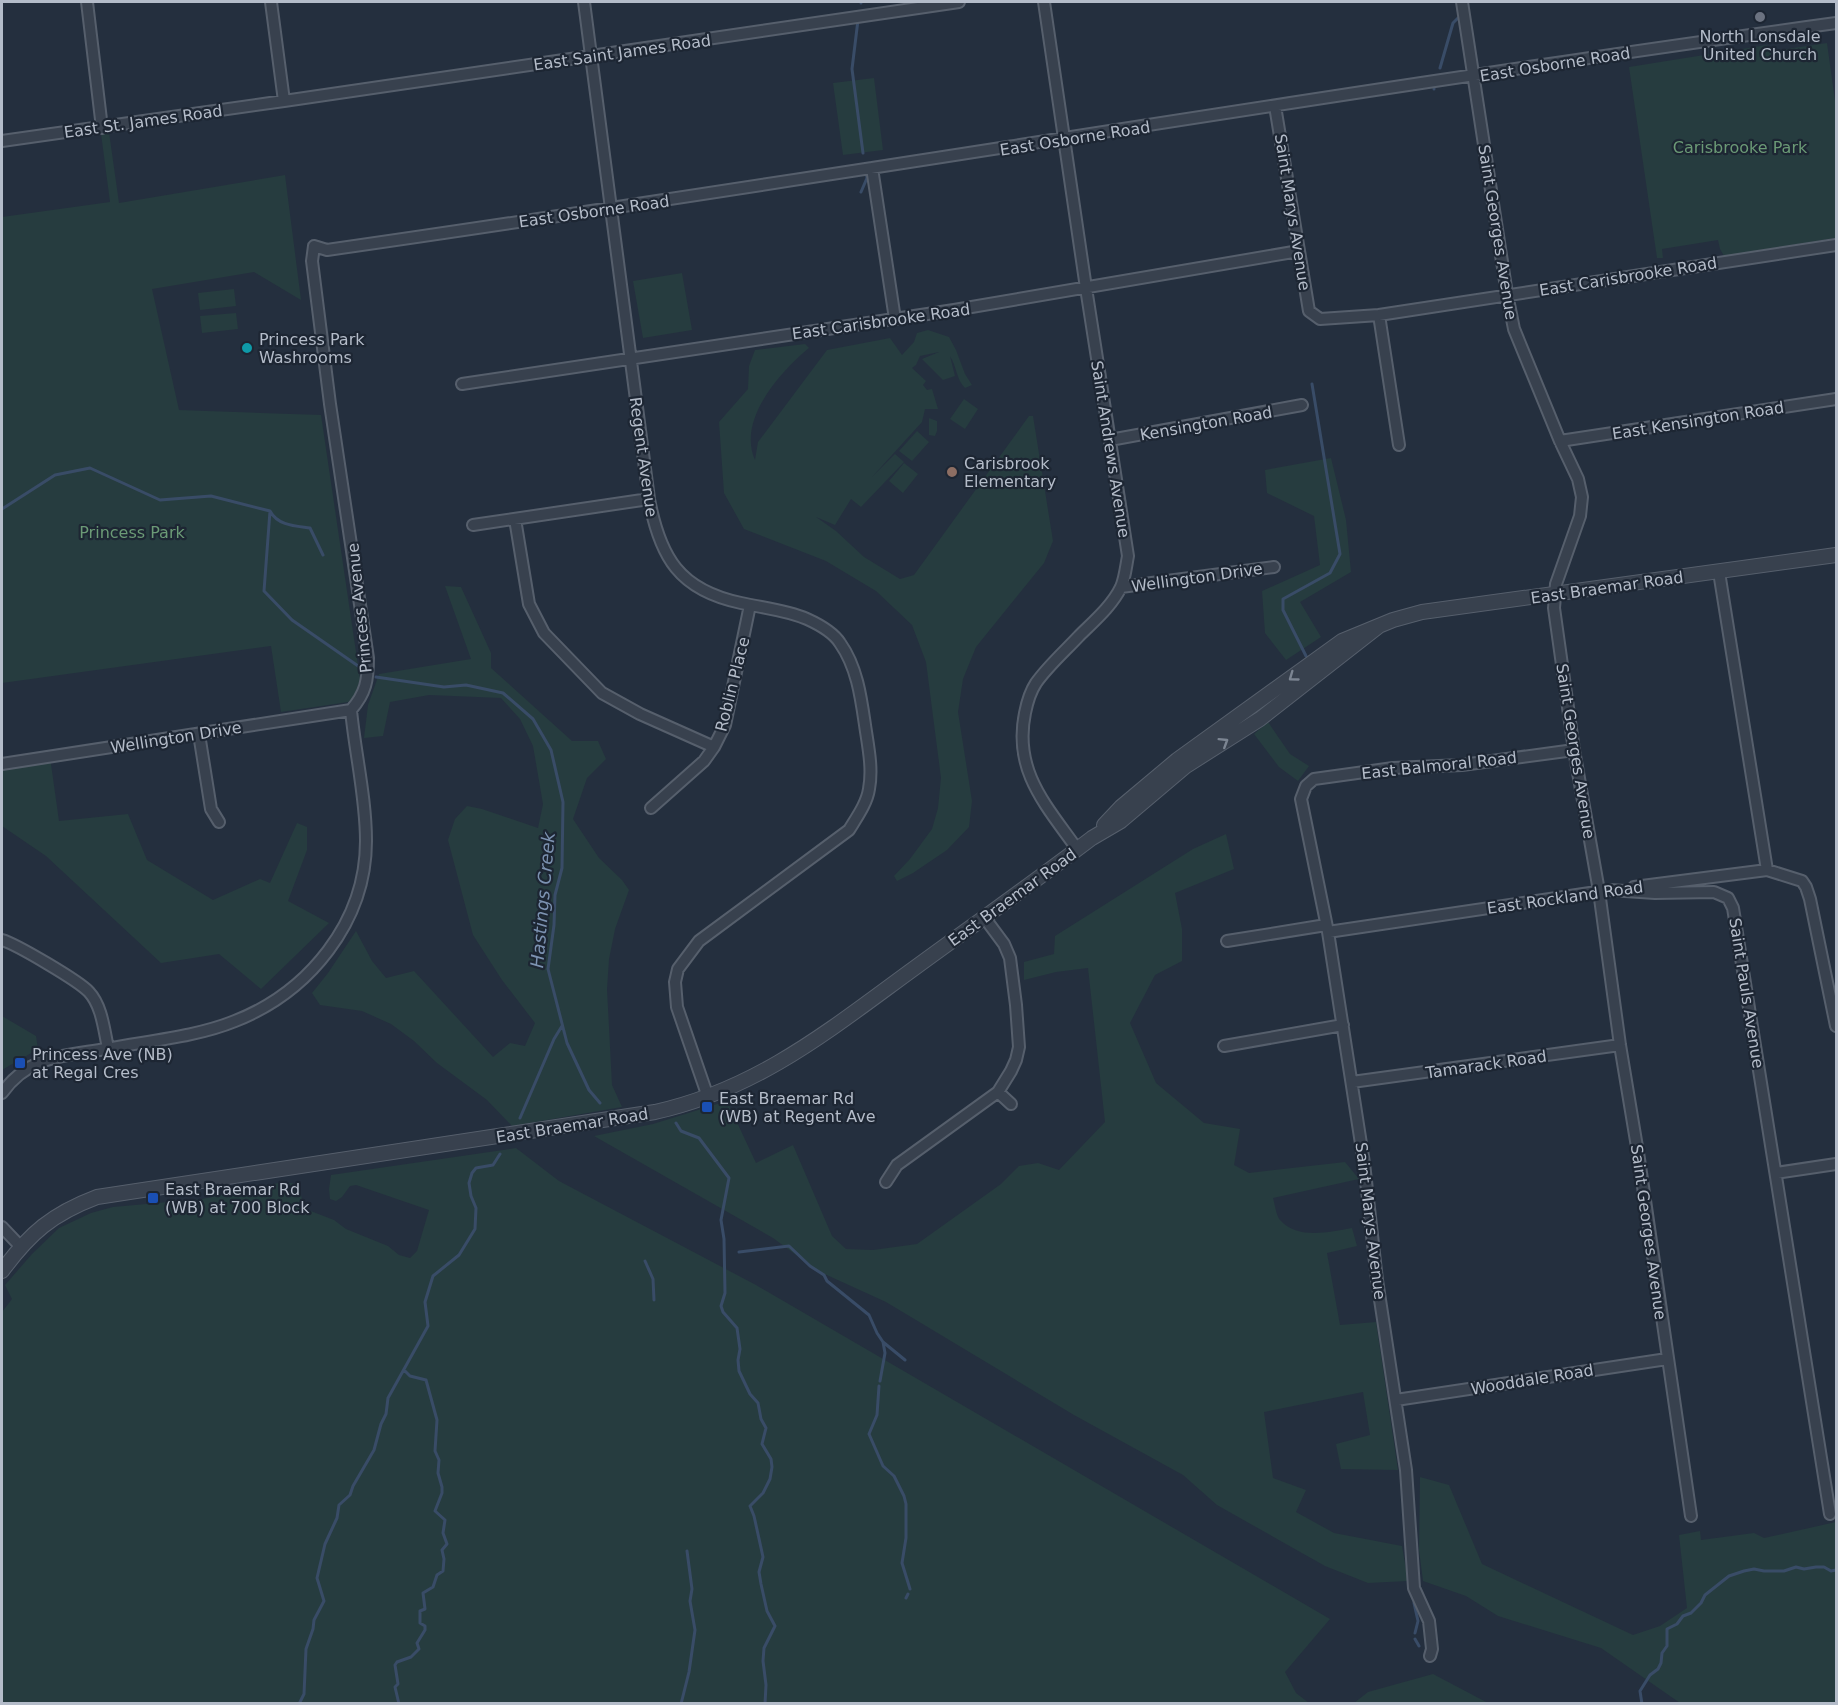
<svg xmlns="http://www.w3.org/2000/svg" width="1838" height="1705" viewBox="0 0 1838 1705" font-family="'DejaVu Sans',sans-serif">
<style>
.green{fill:#263c3f}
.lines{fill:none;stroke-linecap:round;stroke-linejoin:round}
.stream{stroke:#394c67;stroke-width:3}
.minor-casing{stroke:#565f6c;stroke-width:14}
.tertiary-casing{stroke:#565f6c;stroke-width:16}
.minor{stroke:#38414e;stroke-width:10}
.tertiary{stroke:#38414e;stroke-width:14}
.oneway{stroke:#7c8592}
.worship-dot{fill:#6b7280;stroke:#1d2633;stroke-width:2}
.culture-dot{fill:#0f9aa8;stroke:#1d2633;stroke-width:2}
.education-dot{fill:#8d6e63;stroke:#1d2633;stroke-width:2}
.transit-dot{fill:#1a4fb4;stroke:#1d2633;stroke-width:2}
.labels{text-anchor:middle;stroke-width:4.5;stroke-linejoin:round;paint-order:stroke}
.poi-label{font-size:16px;fill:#b4bcc9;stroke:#1d2633;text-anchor:start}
.street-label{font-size:16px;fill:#b4bcc9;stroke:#1d2633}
.park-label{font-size:16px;fill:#6b9a76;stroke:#1d2633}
.water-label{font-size:18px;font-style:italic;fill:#7c92b1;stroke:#1d2633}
</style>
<rect width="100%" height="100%" fill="#242f3e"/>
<path class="green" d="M 1827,43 L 1836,108 L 1836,238 L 1724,256 L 1720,249 L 1718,240 L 1662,249 L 1663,258 L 1657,258 L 1629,67 L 1767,45 L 1772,51 Z
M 874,78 L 883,150 L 843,155 L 833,83 Z
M 108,125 L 119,203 L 285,175 L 301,300 L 254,272 L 152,289 L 179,410 L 321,415 L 360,679 L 355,697 L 348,702 L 281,712 L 271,646 L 2,683 L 2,217 L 110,202 L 100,126 Z
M 682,273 L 692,330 L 643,338 L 633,281 Z
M 234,289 L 236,306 L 200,310 L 198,293 Z
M 236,313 L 238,329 L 202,333 L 200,316 Z
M 928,330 L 949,337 L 956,350 L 965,374 L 972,385 L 965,388 C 956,379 957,367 950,356 L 955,376 L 943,380 L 922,359 L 939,352 L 920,356 L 916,365 L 912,368 L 926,381 L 923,385 L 927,390 L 932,389 L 938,409 L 925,409 L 922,422 L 872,477 L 895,454 L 904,462 L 861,507 L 851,499 L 835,525 L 816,517 L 836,531 L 864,557 L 900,579 L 914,575 L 1029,416 L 1033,416 L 1053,541 L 1044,563 L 976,647 L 963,679 L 958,712 L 972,801 L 969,827 L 947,850 L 913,873 L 897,881 L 894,876 L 910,859 L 932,829 L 938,808 L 941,778 L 926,662 L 912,625 L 876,591 L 826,561 L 744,529 L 724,493 L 719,422 L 748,389 L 749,366 L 755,350 L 805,344 L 809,348 C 780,372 737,420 755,460 L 758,442 L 827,350 L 890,338 L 902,355 L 914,342 L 917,333 Z
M 964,399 L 978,409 L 965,429 L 950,419 Z
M 929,418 L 937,421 L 937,431 L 935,436 L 929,435 Z
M 917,431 L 929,442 L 912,461 L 899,451 Z
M 1331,458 L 1346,520 L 1351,572 L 1300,602 L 1321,637 L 1286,660 L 1265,633 L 1262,591 L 1320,565 L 1314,516 L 1267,493 L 1265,470 Z
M 904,463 L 918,474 L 903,493 L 889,481 Z
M 445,586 L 461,587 L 491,653 L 491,668 L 572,741 L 598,741 L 606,759 L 587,778 L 573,819 L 599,858 L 622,880 L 629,890 L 615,929 L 609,959 L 607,989 L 612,1085 L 622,1107 L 512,1126 L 487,1100 L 437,1063 L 414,1041 L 391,1024 L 362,1011 L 320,1005 L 312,993 L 328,973 L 356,931 L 372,961 L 386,978 L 414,971 L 493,1057 L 510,1043 L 525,1046 L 535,1023 L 502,980 L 473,935 L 448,840 L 455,819 L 467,806 L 482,809 L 538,828 L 543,804 L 533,746 L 520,719 L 501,698 L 429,695 L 390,702 L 383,736 L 364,738 L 368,705 L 379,674 L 471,659 Z
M 1268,722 L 1290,754 L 1309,766 L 1298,781 L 1279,767 L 1254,734 Z
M 50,757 L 59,821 L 128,814 L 147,860 L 213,900 L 260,879 L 270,883 L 297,823 L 307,827 L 307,850 L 288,901 L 329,923 L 261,989 L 219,954 L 161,963 L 46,856 L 2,826 L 2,763 Z
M 1226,834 L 1234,869 L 1175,893 L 1182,929 L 1182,961 L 1155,975 L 1130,1023 L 1156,1083 L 1204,1123 L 1240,1129 L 1234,1165 L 1249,1173 L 1345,1162 L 1359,1179 L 1273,1198 C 1275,1205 1276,1215 1280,1220 C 1298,1240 1329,1232 1352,1228 L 1357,1246 L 1327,1253 L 1340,1325 L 1376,1322 L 1398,1470 L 1341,1469 L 1336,1444 L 1370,1435 L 1363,1392 L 1264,1412 L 1273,1478 L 1306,1490 L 1296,1512 L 1334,1533 L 1402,1546 L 1408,1581 L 1368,1583 L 1325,1566 L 1217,1505 L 1183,1475 L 1074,1415 L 886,1302 L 818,1271 L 773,1238 L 594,1136 L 653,1124 L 727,1101 L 756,1163 L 793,1145 L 832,1236 L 846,1249 L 873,1250 L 917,1244 L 1001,1184 L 1019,1166 L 1038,1163 L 1059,1170 L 1105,1122 L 1088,968 L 1056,972 L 1024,980 L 1024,962 L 1054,954 L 1055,936 L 1193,849 Z
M 2,1016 L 36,1036 L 38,1049 L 2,1070 Z
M 516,1148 L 559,1181 L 756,1285 L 1330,1619 L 1285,1672 L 1296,1693 L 1309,1703 L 2,1703 L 2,1312 L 12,1299 L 5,1285 L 32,1254 L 59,1228 L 91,1213 L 113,1207 L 202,1199 L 278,1183 L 292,1183 L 299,1187 L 303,1203 L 308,1210 L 334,1220 L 346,1229 L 388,1246 L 399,1255 L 410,1258 L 417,1251 L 429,1210 L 356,1185 L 350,1186 L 342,1197 L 336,1201 L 330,1199 L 329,1189 L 331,1175 Z
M 1420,1477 L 1449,1485 L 1482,1564 L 1633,1635 L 1660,1626 L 1687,1608 L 1679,1535 L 1700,1531 L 1701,1540 L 1754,1533 L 1764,1538 L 1836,1522 L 1836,1703 L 1680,1703 L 1601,1648 L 1498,1616 L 1466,1596 L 1423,1581 L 1419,1550 Z
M 1433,1674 L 1488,1703 L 1354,1703 L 1368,1692 Z"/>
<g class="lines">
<path class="stream" d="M 861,3 L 861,2
M 858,20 L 852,69 L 863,153
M 1440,68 L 1453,23 L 1458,18
M 1434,89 L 1434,87
M 861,192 L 867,178 L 866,171
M 2,509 L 55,475 L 90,468 L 160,500 L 211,496 L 270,511 L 264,591 L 292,620 L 361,668
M 270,511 C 278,526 296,526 310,528 L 323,555
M 1306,656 L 1283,610 L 1283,599 L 1330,573 L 1340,554 L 1312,384
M 376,677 L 444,687 L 466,685 L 503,693 L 533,719 L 551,750 L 563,802 L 562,868 L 555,895 L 554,925 L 548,969 L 567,1043 L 589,1090 L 600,1103
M 520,1118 L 554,1039 L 562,1026
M 676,1123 L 681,1131 L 699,1138 L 729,1178 L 721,1220 L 724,1239 L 725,1293 L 721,1306 L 723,1312 L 737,1328 L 740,1349 L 738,1360 L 739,1371 L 750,1394 L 758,1403 L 761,1419 L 766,1428 L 762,1444 L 771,1459 L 772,1467 L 770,1479 L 763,1493 L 750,1506 L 754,1516 L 763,1557 L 759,1572 L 761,1584 L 767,1611 L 775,1626 L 764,1648 L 763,1661 L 766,1685 L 765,1704
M 739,1252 L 789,1246 L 810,1266 L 824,1275 L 827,1281 L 869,1315 L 877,1333 L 883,1342 L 905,1360
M 645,1261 L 653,1279 L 654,1300
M 880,1381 L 885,1353 L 883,1342
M 879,1386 L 877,1415 L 869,1434 L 883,1466 L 894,1476 L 904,1496 L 906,1504 L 906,1538 L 902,1563 L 910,1589
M 906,1598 L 908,1594
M 1415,1633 L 1418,1621 L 1414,1603 L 1415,1599
M 1415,1639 L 1419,1646
M 299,1704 L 304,1694 L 306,1649 L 313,1629 L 314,1620 L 324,1601 L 317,1578 L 325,1544 L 337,1518 L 339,1505 L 350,1495 L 353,1486 L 374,1450 L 381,1424 L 386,1414 L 388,1398 L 428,1326 L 425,1302 L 433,1276 L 459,1255 L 475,1229 L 476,1208 L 471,1196 L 469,1183 L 472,1173 L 476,1168 L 493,1165 L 500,1154
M 399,1704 L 395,1687 L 398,1684 L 395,1665 L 397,1662 L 411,1657 L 419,1649 L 417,1643 L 425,1630 L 425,1626 L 420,1623 L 420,1611 L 425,1609 L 423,1593 L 433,1587 L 437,1575 L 443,1571 L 444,1559 L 442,1550 L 447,1544 L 443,1533 L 445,1520 L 435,1511 L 442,1493 L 442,1487 L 438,1473 L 439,1460 L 435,1451 L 437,1420 L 426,1380 L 410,1376 L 404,1370
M 681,1704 L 689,1672 L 695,1630 L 690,1601 L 692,1589 L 687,1551
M 1642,1704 L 1640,1691 L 1650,1675 L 1658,1669 L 1661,1663 L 1662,1653 L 1667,1646 L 1667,1629 L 1677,1624 L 1683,1616 L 1691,1613 L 1701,1603 L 1705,1595 L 1729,1576 L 1744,1571 L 1754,1569 L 1764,1571 L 1784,1571 L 1796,1567 L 1804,1569 L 1816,1567 L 1824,1567 L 1831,1571 L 1836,1570"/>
<defs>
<path id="minor" d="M 87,2 L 102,128
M 271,2 L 284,101
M 584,2 L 649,499 C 660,557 679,590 741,603 C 763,608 786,610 807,619 C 818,624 833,632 840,643 C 857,667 861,697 865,725 C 868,746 873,768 869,789 C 867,803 857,817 849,830 L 699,941 L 678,969 L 675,982 L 677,1007 L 708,1097
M 1044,2 L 1086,288 L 1128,556 C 1126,566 1125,578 1121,587 C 1112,606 1093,622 1079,636 C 1065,651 1048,666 1036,683 C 1030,692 1027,703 1025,713 C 1013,771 1046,805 1077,849
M 1462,2 L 1507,294 L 1514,329 L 1560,441 L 1578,479 L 1582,497 L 1580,516 L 1556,584 L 1554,608 L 1574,750 L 1599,891 L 1620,1045 L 1639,1159 L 1691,1516
M 1275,106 L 1309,311 L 1320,319 L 1379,315 L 1836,245
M 2,141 L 284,101 L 959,2
M 872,168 L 895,319
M 1379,315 L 1399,445
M 462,384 L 954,310 L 1299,251
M 1110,440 L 1302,405
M 1560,441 L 1836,399
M 515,519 L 529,604 L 544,633 L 602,693 L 640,714 L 714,747
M 473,525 L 649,499
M 1719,572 L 1767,870
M 1121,587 L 1274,567
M 199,734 L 211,809 L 219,822
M 2,764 L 351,710
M 651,808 L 704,761 L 714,747 L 725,725 L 750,605
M 1634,887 L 1767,870 L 1802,881 L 1806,887 L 1810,899 L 1836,1026
M 1610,890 L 1655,893 L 1714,892 L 1728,898 L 1733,908 L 1830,1514
M 1328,932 L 1603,891
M 2,940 C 16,944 79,981 89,992 C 102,1006 104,1030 108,1048
M 1227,941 L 1326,925
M 1224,1046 L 1343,1025
M 1352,1082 L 1620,1045
M 998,1092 L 1011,1104
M 2,1093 C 29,1055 64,1056 106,1049 C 147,1041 196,1037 235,1021 C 309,992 366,922 366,841 C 366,797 355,753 351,710 C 366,693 368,680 368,658 L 330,404 L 312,261 L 314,246 L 327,250 C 831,178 1332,92 1836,23
M 1776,1173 L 1836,1164
M 886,1182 L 897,1165 L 998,1092 L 1011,1071 L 1016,1060 L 1019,1047 L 1016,1005 L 1010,958 L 1004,944 L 984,917
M 2,1227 L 20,1246
M 1396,1400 L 1667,1359
M 1430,1656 L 1432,1649 L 1429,1621 L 1414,1588 L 1406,1470 L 1377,1280 L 1364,1163 L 1328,932 L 1301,799 L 1306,786 L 1314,779 L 1393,768 L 1462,765 L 1574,750"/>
<path id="tertiary" d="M 1104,825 L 1121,807 L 1177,760 L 1342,641 L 1393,620 L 1422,612 L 1836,555
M 2,1271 C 30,1233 52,1214 97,1197 L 655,1112 C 759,1089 832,1028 916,967 C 975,924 1034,882 1092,838 L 1121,821 L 1186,766 L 1260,719 L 1379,626"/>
</defs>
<use href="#minor" class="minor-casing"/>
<use href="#tertiary" class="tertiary-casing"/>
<use href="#minor" class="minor"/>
<use href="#tertiary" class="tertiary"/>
</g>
<defs><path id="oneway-chevron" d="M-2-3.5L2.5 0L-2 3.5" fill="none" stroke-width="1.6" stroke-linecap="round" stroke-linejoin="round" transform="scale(1.5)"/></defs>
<g class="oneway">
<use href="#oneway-chevron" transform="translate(1293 677) rotate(144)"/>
<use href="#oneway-chevron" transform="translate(1224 742) rotate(-32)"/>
</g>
<circle class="worship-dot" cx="1760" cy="17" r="6"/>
<circle class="culture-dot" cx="247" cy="348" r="6"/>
<circle class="education-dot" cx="952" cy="472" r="6"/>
<g class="transit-dot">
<rect x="14" y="1057" width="12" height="12" rx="3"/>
<rect x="701" y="1101" width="12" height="12" rx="3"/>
<rect x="147" y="1192" width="12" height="12" rx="3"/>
</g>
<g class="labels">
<g class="poi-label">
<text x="1760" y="42" text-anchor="middle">North Lonsdale<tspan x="1760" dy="18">United Church</tspan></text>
<text x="259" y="345">Princess Park<tspan x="259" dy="18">Washrooms</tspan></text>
<text x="964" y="469">Carisbrook<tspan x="964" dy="18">Elementary</tspan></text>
<text x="32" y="1060">Princess Ave (NB)<tspan x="32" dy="18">at Regal Cres</tspan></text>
<text x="719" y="1104">East Braemar Rd<tspan x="719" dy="18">(WB) at Regent Ave</tspan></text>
<text x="165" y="1195">East Braemar Rd<tspan x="165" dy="18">(WB) at 700 Block</tspan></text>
</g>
<g class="street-label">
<text transform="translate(622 52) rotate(-8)" y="6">East Saint James Road</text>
<text transform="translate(1555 64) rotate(-9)" y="6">East Osborne Road</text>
<text transform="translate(143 121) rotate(-8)" y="6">East St. James Road</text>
<text transform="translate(1075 138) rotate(-9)" y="6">East Osborne Road</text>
<text transform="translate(594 211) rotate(-8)" y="6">East Osborne Road</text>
<text transform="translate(1293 212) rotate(81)" y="6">Saint Marys Avenue</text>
<text transform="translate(1498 232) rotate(81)" y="6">Saint Georges Avenue</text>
<text transform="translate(1628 276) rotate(-9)" y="6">East Carisbrooke Road</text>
<text transform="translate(881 321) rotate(-8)" y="6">East Carisbrooke Road</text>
<text transform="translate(1698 420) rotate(-9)" y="6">East Kensington Road</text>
<text transform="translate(1206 423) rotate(-10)" y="6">Kensington Road</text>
<text transform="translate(1111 449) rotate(81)" y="6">Saint Andrews Avenue</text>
<text transform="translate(644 457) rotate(82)" y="6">Regent Avenue</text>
<text transform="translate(1197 577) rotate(-8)" y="6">Wellington Drive</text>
<text transform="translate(1607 587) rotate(-8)" y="6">East Braemar Road</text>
<text transform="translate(359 608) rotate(-96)" y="6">Princess Avenue</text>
<text transform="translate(732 684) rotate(-76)" y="6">Roblin Place</text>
<text transform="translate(176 737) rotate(-9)" y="6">Wellington Drive</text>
<text transform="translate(1576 751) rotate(81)" y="6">Saint Georges Avenue</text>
<text transform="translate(1439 765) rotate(-6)" y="6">East Balmoral Road</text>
<text transform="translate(1012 897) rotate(-36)" y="6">East Braemar Road</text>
<text transform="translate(1565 897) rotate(-8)" y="6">East Rockland Road</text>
<text transform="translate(1747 993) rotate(81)" y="6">Saint Pauls Avenue</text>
<text transform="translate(1486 1064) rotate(-8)" y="6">Tamarack Road</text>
<text transform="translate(572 1125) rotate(-9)" y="6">East Braemar Road</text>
<text transform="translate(1371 1221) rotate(83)" y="6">Saint Marys Avenue</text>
<text transform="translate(1649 1232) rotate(82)" y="6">Saint Georges Avenue</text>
<text transform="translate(1532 1379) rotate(-9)" y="6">Wooddale Road</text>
</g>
<g class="park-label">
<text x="1740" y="153">Carisbrooke Park</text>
<text x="132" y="538">Princess Park</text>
</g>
<g class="water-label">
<text transform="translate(543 900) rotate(-85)" y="6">Hastings Creek</text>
</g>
</g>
<rect width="1838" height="1705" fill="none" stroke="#b4bcc9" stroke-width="6"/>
</svg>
